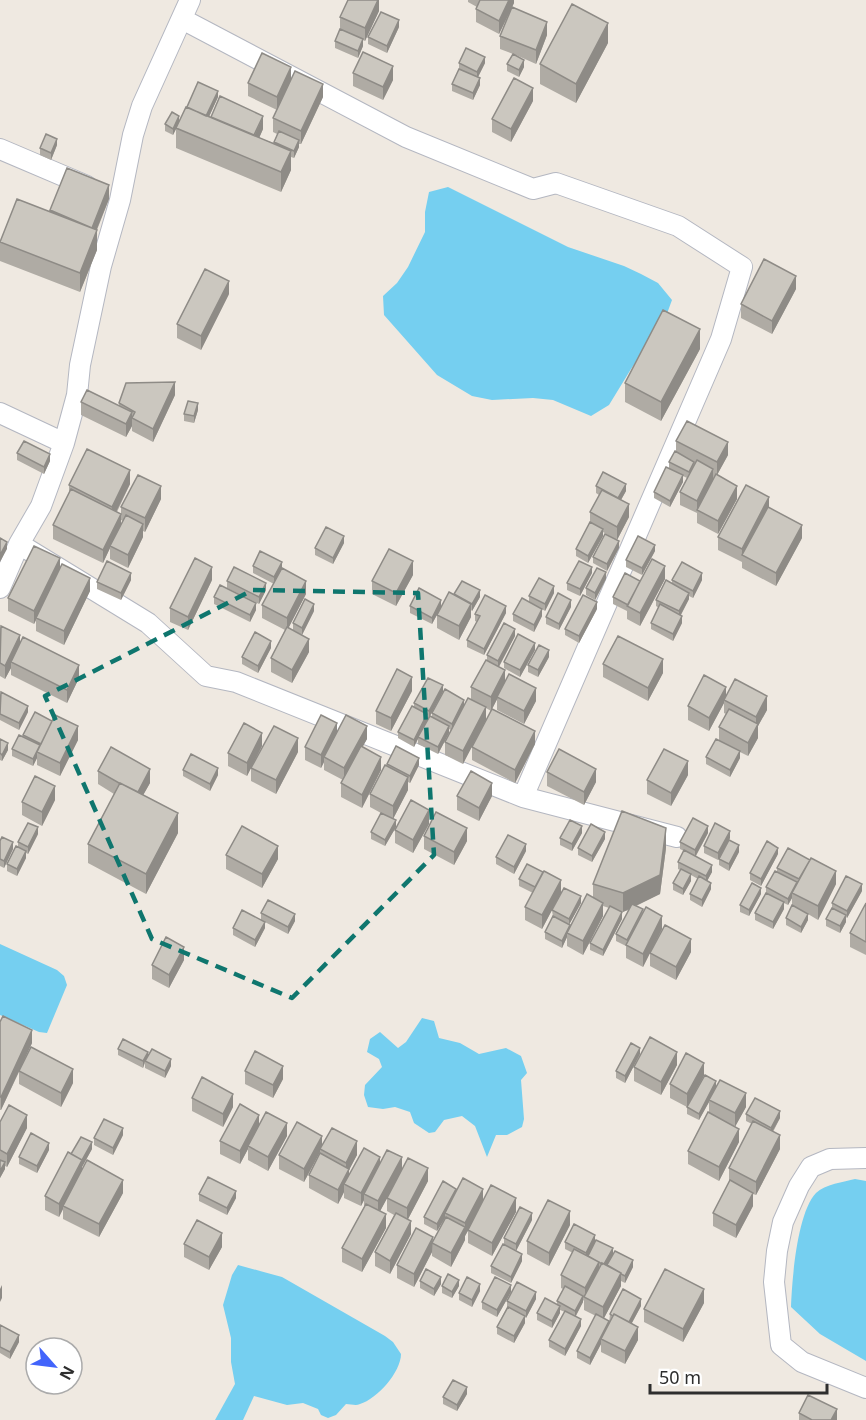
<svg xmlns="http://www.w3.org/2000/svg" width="866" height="1420" viewBox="0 0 866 1420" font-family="'Noto Sans',sans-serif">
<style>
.water{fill:#75cff0}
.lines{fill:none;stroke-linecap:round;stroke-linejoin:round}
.minor-casing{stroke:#b4b7c1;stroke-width:22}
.minor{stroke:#fff;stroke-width:20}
.wall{fill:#afaba4}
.shaded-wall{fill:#8e8b86}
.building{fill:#cbc7bf;stroke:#8e8b86;stroke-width:1.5}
.marked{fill:none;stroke:#0f766e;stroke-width:4.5;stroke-dasharray:12 8;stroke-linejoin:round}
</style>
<rect width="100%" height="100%" fill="#efe9e1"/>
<path class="water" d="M 448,187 L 568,247 L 624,266 L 641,274 L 658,283 L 672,300 L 665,319 L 631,369 L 609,405 L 591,416 L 553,400 L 533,398 L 492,400 L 472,396 L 437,375 L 384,315 L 383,296 L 397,283 L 408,267 L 425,232 L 425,212 L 429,192 Z
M 0,944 L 57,970 L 64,976 L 67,985 L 47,1033 L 39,1032 L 0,1015 Z
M 422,1018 L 434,1021 L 439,1038 L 460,1043 L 479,1054 L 506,1048 L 521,1056 L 527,1073 L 521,1080 L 524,1119 L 522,1127 L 507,1135 L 496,1135 L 487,1157 L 475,1126 L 462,1116 L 444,1120 L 435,1132 L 429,1133 L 414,1123 L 410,1112 L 395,1107 L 383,1109 L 368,1107 L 364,1095 L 365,1085 L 382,1067 L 379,1059 L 367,1052 L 370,1039 L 380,1032 L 398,1048 L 406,1042 Z
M 855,1179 L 866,1181 L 866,1361 L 820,1334 L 791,1307 C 792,1280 797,1213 816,1193 C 825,1184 844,1182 855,1179 Z
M 238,1265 L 282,1277 L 385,1336 L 393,1342 L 401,1354 C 401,1372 377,1399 360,1404 C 356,1406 351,1404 346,1404 L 336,1415 L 328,1418 L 321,1415 L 318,1409 L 303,1403 L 287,1405 L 254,1396 L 243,1420 L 215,1420 L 235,1384 L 231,1362 L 231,1338 L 223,1305 L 232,1275 Z"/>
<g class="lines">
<defs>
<path id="minor" d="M 0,149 L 87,186
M 0,413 L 64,443
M 19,544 L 148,623 L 206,676 L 236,682 L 523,797 L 721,339 L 742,267 L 678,226 L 556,183 L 533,189 L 406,137 L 182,19
M 0,588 L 19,544 L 41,506 L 64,443 L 77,395 L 80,365 L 101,266 L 120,200 L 133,135 L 142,106 L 190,0
M 523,797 L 677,837
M 866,1158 L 830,1159 L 811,1167 L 799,1186 L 783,1222 L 777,1251 L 774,1282 L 781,1345 L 802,1362 L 866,1388"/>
</defs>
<use href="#minor" class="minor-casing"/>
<use href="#minor" class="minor"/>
</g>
<path class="wall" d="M 379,0 L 379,11 L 365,41 L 363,40 L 363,46 L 358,58 L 335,48 L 335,41 L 340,29 L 340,17 Z
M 468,0 L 514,0 L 514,3 L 512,7 L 547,35 L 536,64 L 516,55 L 524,67 L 519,77 L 507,71 L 507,64 L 513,54 L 500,49 L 500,36 L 511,10 L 499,34 L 476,22 L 476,9 L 477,7 L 468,2 Z
M 399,27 L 387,53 L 368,44 L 368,37 Z
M 608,43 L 576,103 L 540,84 L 540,64 Z
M 459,63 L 485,63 L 478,77 L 480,85 L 473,100 L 452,91 L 452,84 L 459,69 Z
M 353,73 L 393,80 L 383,100 L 353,86 Z
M 291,80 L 323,97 L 301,144 L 299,144 L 299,147 L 294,158 L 291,157 L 291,170 L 281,192 L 176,148 L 176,129 L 173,135 L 165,131 L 165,124 L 179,121 L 187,108 L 218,97 L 209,117 L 263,129 L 259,138 L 274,143 L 277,134 L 273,132 L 273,118 L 277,110 L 248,96 L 248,83 Z
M 533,101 L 511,142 L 492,132 L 492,119 Z
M 57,145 L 51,160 L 40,155 L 40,148 Z
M 109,199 L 97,230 L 97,250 L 80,292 L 0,261 L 0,242 L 50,212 L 50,210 Z
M 796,289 L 772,334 L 741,318 L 741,304 Z
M 229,294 L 201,350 L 177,338 L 177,324 Z
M 700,349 L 661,421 L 625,402 L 625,383 Z
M 175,395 L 153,442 L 132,431 L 132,423 L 132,426 L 126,437 L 81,415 L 81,402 L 119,406 L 119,403 Z
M 198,410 L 194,423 L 184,421 L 184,414 Z
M 676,441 L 728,455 L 717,475 L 737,499 L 718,534 L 697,523 L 697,513 L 680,505 L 680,492 L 687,478 L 683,476 L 683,482 L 670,507 L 654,498 L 654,492 L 669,468 L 669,462 L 676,452 Z
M 17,453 L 50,461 L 44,474 L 17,460 Z
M 130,484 L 117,512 L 121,525 L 123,521 L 121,520 L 121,507 L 161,499 L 145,532 L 143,531 L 143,537 L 128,568 L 110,559 L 110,548 L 103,563 L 53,539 L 53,525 L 69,493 L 69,485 Z
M 596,486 L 626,491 L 621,500 L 629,517 L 617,540 L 619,548 L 607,571 L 593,563 L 593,557 L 613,538 L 603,532 L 603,536 L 588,563 L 576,556 L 576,549 L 590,523 L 590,512 L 599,495 L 596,493 Z
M 769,508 L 802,538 L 776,586 L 742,568 L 742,561 L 742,562 L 718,550 L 718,537 Z
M 344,543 L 333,564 L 315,555 L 315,548 Z
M 655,551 L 642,575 L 626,567 L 626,560 Z
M 253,566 L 282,569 L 274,584 L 253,573 Z
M 60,569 L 90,591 L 64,645 L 36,631 L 36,620 L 34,624 L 8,611 L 8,598 Z
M 592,573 L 580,596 L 567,590 L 567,583 Z
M 413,575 L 396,606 L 372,594 L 372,581 Z
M 606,579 L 595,600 L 586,595 L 586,588 Z
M 665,579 L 640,626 L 627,619 L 627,611 L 613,604 L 613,597 L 640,581 Z
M 131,580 L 121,600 L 97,589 L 97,582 Z
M 212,580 L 188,630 L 170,622 L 170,608 Z
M 672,580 L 702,580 L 693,598 L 689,596 L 689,599 L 681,615 L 682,623 L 673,641 L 651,629 L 651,623 L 659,608 L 656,606 L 656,600 L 672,583 Z
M 227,581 L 266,590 L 259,604 L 227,588 Z
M 554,593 L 545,611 L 542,609 L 542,616 L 534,632 L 513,621 L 513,614 L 529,602 L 529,596 Z
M 306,594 L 288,628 L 309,652 L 292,683 L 271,672 L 271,658 L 285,630 L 262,618 L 262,605 Z
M 454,595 L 480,597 L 472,611 L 471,610 L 471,617 L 459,640 L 437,628 L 437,615 L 432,624 L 410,613 L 410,606 L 441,607 Z
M 214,597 L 256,610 L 250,622 L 214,604 Z
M 571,607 L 559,630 L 546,624 L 546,617 Z
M 597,609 L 579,643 L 565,635 L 565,629 Z
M 314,611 L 302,635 L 293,630 L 293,623 Z
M 506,613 L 484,655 L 467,647 L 467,640 L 477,622 L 475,621 L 475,614 Z
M 0,627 L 20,643 L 79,678 L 67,703 L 11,675 L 11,668 L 5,679 L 0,676 Z
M 515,636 L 499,667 L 505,682 L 536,701 L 524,724 L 497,710 L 497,699 L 491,711 L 486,708 L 463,764 L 445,755 L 445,742 L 451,730 L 449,729 L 449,733 L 438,754 L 418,744 L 418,738 L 414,747 L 398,738 L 398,732 L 414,707 L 414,703 L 428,678 L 430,716 L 432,717 L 432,713 L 464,706 L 471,699 L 471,687 L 487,661 L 487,655 Z
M 271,648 L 258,673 L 242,664 L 242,657 Z
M 535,650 L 520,677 L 504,668 L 504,662 Z
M 549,657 L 538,677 L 528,672 L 528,665 Z
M 603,664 L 663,673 L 648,701 L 603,677 Z
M 412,691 L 391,731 L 376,724 L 376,711 Z
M 0,694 L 28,712 L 19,730 L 0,720 Z
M 726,697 L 767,710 L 758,726 L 758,738 L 748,756 L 740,752 L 740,758 L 730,777 L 706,764 L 706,757 L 719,740 L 719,727 L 726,714 L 724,713 L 724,703 L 709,731 L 688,720 L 688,706 Z
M 337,733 L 367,739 L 362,747 L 381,770 L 362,808 L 341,797 L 341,783 L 343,780 L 324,770 L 324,762 L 321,768 L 305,760 L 305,747 Z
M 23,735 L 78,740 L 60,776 L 37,765 L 37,758 L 33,766 L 12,756 L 12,749 L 23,737 Z
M 0,739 L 8,750 L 2,761 L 0,760 Z
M 535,744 L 515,783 L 472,760 L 472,747 Z
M 262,746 L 247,776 L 228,766 L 228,753 Z
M 298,752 L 276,794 L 251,781 L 251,768 Z
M 387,764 L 419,765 L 410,783 L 408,782 L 408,790 L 393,819 L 396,827 L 385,846 L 371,839 L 371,832 L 381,813 L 370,807 L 370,794 Z
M 183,770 L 218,775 L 210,791 L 183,776 Z
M 98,771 L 150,783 L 143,795 L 178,833 L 146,894 L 88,863 L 88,844 L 114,794 L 98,784 Z
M 547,772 L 596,782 L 584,805 L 547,786 Z
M 688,775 L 671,806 L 647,794 L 647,780 Z
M 457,796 L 492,796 L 479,821 L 457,810 Z
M 55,800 L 42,826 L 22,815 L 22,802 Z
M 429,824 L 413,853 L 395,843 L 395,830 Z
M 582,833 L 572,851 L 560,845 L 560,838 Z
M 708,833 L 696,856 L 712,872 L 707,881 L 711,889 L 702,907 L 690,900 L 690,894 L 698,879 L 691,875 L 691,881 L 683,895 L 673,890 L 673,883 L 680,870 L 678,869 L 678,862 L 684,851 L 680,849 L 680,842 Z
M 38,834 L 28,854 L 26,853 L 26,858 L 17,876 L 7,871 L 7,864 L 18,848 L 18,842 Z
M 424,836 L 467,841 L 454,865 L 424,849 Z
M 730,838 L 718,860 L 704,853 L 704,846 Z
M 605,839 L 592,862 L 578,855 L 578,848 Z
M 0,841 L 13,849 L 4,868 L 0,866 Z
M 666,848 L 660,894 L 636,906 L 662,929 L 643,967 L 626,958 L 626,946 L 616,941 L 616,934 L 629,910 L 622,912 L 622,919 L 603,956 L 590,950 L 590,943 L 609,908 L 603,906 L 603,916 L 583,955 L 567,946 L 567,937 L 562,948 L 545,939 L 545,932 L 553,917 L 552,910 L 581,903 L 569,924 L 570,927 L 593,897 L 593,884 Z
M 526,851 L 514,874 L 496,864 L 496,857 Z
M 739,852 L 729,871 L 719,865 L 719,859 Z
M 778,854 L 761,886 L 750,880 L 750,873 Z
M 226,855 L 278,859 L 262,888 L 226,869 Z
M 777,868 L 836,884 L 818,920 L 808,914 L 808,920 L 801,933 L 786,925 L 786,918 L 792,905 L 792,898 L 788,905 L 784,903 L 784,909 L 773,929 L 755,920 L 755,913 L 766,893 L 766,887 L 777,872 Z
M 519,879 L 561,893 L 542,929 L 525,920 L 525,907 L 533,893 L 519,886 Z
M 862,891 L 847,918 L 846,917 L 846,922 L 840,933 L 826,926 L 826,919 L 832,908 L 832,903 Z
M 761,894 L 749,916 L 740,912 L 740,905 Z
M 866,903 L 866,955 L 850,947 L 850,933 Z
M 261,913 L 295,921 L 288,934 L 261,920 Z
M 233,928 L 265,928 L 255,947 L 233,935 Z
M 691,952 L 676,980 L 650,966 L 650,953 Z
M 184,960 L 169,988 L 152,979 L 152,965 Z
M 0,1022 L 32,1043 L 24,1060 L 73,1083 L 61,1107 L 19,1084 L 19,1072 L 1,1110 L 0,1110 Z
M 118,1049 L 148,1056 L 171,1066 L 165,1078 L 145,1068 L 145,1063 L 143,1068 L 118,1055 Z
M 640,1054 L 625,1083 L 616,1078 L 616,1071 Z
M 704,1063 L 687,1107 L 670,1098 L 670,1084 Z
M 677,1065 L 661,1095 L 634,1081 L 634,1067 Z
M 245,1071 L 283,1079 L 273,1098 L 245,1084 Z
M 716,1086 L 746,1107 L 735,1126 L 739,1142 L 719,1181 L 688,1164 L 688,1151 L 709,1113 L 709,1102 L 699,1120 L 687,1114 L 687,1107 Z
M 192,1098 L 233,1107 L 223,1127 L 192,1111 Z
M 746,1114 L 780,1118 L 773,1132 L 780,1149 L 756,1195 L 753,1194 L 753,1206 L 736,1238 L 713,1226 L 713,1213 L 730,1181 L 729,1181 L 729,1168 L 752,1124 L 746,1121 Z
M 0,1122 L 27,1128 L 7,1167 L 5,1166 L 5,1169 L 0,1178 Z
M 123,1135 L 113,1155 L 94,1145 L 94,1138 Z
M 287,1136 L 268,1171 L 248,1160 L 248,1149 L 240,1164 L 220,1154 L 220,1141 Z
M 322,1146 L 357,1155 L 349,1169 L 349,1175 L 380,1163 L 402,1170 L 428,1181 L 408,1219 L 411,1234 L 390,1274 L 375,1266 L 375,1252 L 394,1215 L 387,1211 L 387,1198 L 388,1196 L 380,1211 L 386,1228 L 362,1272 L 342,1262 L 342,1248 L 364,1207 L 364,1200 L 361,1206 L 344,1198 L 344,1192 L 338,1204 L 309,1188 L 309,1175 L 320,1152 L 304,1182 L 279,1169 L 279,1155 Z
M 92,1149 L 82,1167 L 82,1169 L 123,1193 L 99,1237 L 63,1219 L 63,1209 L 59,1217 L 45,1210 L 45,1196 L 71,1154 Z
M 49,1150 L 37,1173 L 19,1164 L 19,1157 Z
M 456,1189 L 483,1201 L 516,1212 L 492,1256 L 468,1243 L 468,1231 L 465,1236 L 465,1240 L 451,1267 L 432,1256 L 432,1252 L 414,1287 L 397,1278 L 397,1265 L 433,1241 L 445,1218 L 437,1231 L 424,1224 L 424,1217 Z
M 199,1194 L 236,1198 L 227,1215 L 199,1201 Z
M 532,1220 L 516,1251 L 522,1261 L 511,1283 L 491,1273 L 491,1266 L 504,1244 L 504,1238 Z
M 570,1225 L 549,1266 L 527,1254 L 527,1241 Z
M 565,1242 L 595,1242 L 613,1255 L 633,1267 L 625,1283 L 621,1281 L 621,1286 L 604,1318 L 609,1323 L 610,1314 L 641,1306 L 632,1323 L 638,1340 L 625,1364 L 601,1352 L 601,1344 L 590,1365 L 577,1358 L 577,1351 L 596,1316 L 584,1310 L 584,1301 L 583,1300 L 583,1302 L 576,1316 L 581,1326 L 565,1356 L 549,1347 L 549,1340 L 565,1312 L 560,1310 L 560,1313 L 552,1328 L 537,1320 L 537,1313 L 557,1304 L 557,1301 L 563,1289 L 561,1288 L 561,1275 L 573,1253 L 565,1249 Z
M 184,1244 L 222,1247 L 209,1270 L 184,1257 Z
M 420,1281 L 441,1284 L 434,1296 L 420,1288 Z
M 442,1286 L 459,1286 L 452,1298 L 442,1293 Z
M 480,1291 L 472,1307 L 459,1300 L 459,1293 Z
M 511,1292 L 497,1317 L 482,1309 L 482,1302 Z
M 536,1299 L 526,1318 L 525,1317 L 525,1323 L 514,1343 L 497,1334 L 497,1327 L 507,1307 L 507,1301 Z
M 704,1303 L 683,1342 L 644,1322 L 644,1309 Z
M 0,1325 L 19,1342 L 10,1359 L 0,1353 Z
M 467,1394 L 457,1411 L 443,1404 L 443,1397 Z
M 799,1413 L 837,1420 L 799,1420 Z"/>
<path class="shaded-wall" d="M 378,0 L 379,0 L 379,11 L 365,41 L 365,28 Z
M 509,0 L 514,0 L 514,3 L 499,34 L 499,21 Z
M 399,20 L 399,27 L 387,53 L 387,46 Z
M 547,22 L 547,35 L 536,64 L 536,50 Z
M 608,23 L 608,43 L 576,103 L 576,84 Z
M 363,39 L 363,46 L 358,58 L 358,51 Z
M 485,57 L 485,63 L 477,79 L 477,72 Z
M 524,60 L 524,67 L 519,77 L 519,70 Z
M 393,66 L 393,80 L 383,100 L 383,87 Z
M 291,67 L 291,80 L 277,110 L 277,97 Z
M 480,78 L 480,85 L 473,100 L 473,93 Z
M 323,84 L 323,97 L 301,144 L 301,131 Z
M 533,88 L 533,101 L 511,142 L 511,129 Z
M 218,91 L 218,97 L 206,123 L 206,116 Z
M 179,116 L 179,123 L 173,135 L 173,129 Z
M 263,116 L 263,129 L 253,152 L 253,139 Z
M 57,139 L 57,145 L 51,160 L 51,153 Z
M 299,140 L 299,147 L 294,158 L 294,151 Z
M 291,151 L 291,170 L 281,192 L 281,172 Z
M 109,185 L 109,199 L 92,241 L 92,228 Z
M 97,230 L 97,250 L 80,292 L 80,273 Z
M 796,276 L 796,289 L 772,334 L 772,321 Z
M 229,281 L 229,294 L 201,350 L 201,336 Z
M 700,329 L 700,349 L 661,421 L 661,402 Z
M 175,382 L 175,395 L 153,442 L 153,429 Z
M 198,403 L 198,410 L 194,423 L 194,416 Z
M 132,412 L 132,426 L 126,437 L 126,424 Z
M 728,442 L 728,455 L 717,475 L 717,462 Z
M 50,454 L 50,461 L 44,474 L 44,467 Z
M 713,469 L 713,482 L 697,510 L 697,514 L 697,501 Z
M 130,470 L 130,484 L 112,520 L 112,507 Z
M 683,475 L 683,482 L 670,507 L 670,501 Z
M 626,484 L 626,491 L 618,505 L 618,498 Z
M 161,486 L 161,499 L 145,532 L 145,518 Z
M 737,486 L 737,499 L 718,534 L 718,521 Z
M 769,497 L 769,510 L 742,555 L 742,562 L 742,549 Z
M 629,504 L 629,517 L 617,540 L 617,527 Z
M 121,514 L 121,527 L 110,546 L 110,548 L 103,563 L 103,550 Z
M 143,524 L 143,537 L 128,568 L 128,555 Z
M 802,525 L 802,538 L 776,586 L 776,573 Z
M 603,529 L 603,536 L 588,563 L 588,556 Z
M 344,536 L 344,543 L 333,564 L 333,558 Z
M 619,541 L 619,548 L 607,571 L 607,564 Z
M 7,542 L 7,549 L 0,562 L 0,555 Z
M 655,545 L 655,551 L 642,575 L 642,568 Z
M 60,558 L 60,572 L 36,618 L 36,620 L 34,624 L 34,611 Z
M 413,561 L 413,575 L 396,606 L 396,593 Z
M 282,562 L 282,569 L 274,584 L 274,577 Z
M 665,566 L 665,579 L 640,626 L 640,613 Z
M 212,567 L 212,580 L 188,630 L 188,617 Z
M 592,567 L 592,573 L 580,596 L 580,589 Z
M 606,572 L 606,579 L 595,600 L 595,593 Z
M 131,573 L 131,580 L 121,600 L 121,593 Z
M 702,573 L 702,580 L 693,598 L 693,591 Z
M 90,578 L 90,591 L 64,645 L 64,631 Z
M 306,581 L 306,594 L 287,631 L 287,618 Z
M 266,583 L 266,590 L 259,604 L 259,597 Z
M 554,586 L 554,593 L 545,611 L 545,604 Z
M 480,590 L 480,597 L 472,611 L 472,604 Z
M 689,593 L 689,599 L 679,618 L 679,611 Z
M 441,600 L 441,607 L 432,624 L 432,618 Z
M 571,600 L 571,607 L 559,630 L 559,624 Z
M 597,602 L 597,609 L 579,643 L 579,636 Z
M 256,603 L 256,610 L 250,622 L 250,615 Z
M 314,604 L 314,611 L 302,635 L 302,628 Z
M 471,604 L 471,617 L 459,640 L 459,626 Z
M 506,606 L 506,613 L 484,655 L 484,649 Z
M 542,609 L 542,616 L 534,632 L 534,625 Z
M 682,616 L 682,623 L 673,641 L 673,634 Z
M 515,629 L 515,636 L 498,668 L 498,661 Z
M 20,635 L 20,649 L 11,662 L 11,668 L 5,679 L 5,666 Z
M 309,639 L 309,652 L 292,683 L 292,670 Z
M 271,641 L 271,648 L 258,673 L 258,666 Z
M 535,643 L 535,650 L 520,677 L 520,670 Z
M 549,650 L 549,657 L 538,677 L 538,670 Z
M 663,659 L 663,673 L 648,701 L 648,688 Z
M 79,665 L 79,678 L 67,703 L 67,690 Z
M 505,670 L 505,684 L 491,711 L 491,697 Z
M 412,677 L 412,691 L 391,731 L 391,718 Z
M 443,685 L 443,692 L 429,718 L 429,711 Z
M 726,687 L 726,700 L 724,700 L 724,703 L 709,731 L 709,718 Z
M 536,688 L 536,701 L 524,724 L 524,711 Z
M 767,696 L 767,710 L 758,726 L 758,738 L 748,756 L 748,743 L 756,728 L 756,717 Z
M 464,700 L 464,706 L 452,730 L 452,724 Z
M 28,706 L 28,712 L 19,730 L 19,723 Z
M 486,707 L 486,720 L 463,764 L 463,751 Z
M 427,714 L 427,721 L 414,747 L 414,740 Z
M 337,723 L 337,737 L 324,757 L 324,762 L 321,768 L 321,755 Z
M 78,726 L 78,740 L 60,776 L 60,763 Z
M 367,726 L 367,739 L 344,781 L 344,768 Z
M 449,726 L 449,733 L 438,754 L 438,747 Z
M 535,731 L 535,744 L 515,783 L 515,770 Z
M 262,733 L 262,746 L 247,776 L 247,763 Z
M 298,738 L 298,752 L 276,794 L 276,780 Z
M 8,743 L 8,750 L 2,761 L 2,755 Z
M 740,751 L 740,758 L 730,777 L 730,770 Z
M 37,752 L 37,758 L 33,766 L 33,759 Z
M 381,757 L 381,770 L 362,808 L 362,795 Z
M 419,758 L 419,765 L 410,783 L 410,776 Z
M 688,761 L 688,775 L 671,806 L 671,793 Z
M 218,768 L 218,775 L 210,791 L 210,784 Z
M 150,769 L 150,783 L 137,806 L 137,793 Z
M 596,769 L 596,782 L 584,805 L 584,792 Z
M 408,777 L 408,790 L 393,819 L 393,806 Z
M 492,783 L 492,796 L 479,821 L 479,808 Z
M 55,786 L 55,800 L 42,826 L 42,812 Z
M 429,810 L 429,824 L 413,853 L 413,840 Z
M 178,813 L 178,833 L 146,894 L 146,874 Z
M 396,820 L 396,827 L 385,846 L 385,840 Z
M 582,826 L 582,833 L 572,851 L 572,844 Z
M 708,826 L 708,833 L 695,857 L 695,850 Z
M 38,827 L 38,834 L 28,854 L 28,847 Z
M 467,828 L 467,841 L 454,865 L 454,852 Z
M 666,828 L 666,848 L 660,894 L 623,912 L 623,893 Z
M 730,831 L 730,838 L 718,860 L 718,853 Z
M 605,832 L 605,839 L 592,862 L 592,856 Z
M 13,842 L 13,849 L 4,868 L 4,861 Z
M 526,844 L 526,851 L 514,874 L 514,867 Z
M 739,845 L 739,852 L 729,871 L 729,864 Z
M 278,846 L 278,859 L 262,888 L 262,874 Z
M 778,848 L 778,854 L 761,886 L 761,879 Z
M 26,851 L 26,858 L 17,876 L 17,869 Z
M 712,865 L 712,872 L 706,883 L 706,876 Z
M 836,871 L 836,884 L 818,920 L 818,906 Z
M 691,874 L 691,881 L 683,895 L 683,889 Z
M 561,880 L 561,893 L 542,929 L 542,915 Z
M 797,882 L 792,893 L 792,898 L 788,905 L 788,899 Z
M 711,883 L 711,889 L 702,907 L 702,900 Z
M 862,884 L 862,891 L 847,918 L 847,911 Z
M 761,888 L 761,894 L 749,916 L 749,910 Z
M 581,896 L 581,903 L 569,925 L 569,919 Z
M 784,902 L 784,909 L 773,929 L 773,922 Z
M 603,903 L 603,916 L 583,955 L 583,941 Z
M 622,912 L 622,919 L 603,956 L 603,950 Z
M 295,914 L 295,921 L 288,934 L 288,927 Z
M 808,914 L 808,920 L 801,933 L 801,927 Z
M 846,915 L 846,922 L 840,933 L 840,926 Z
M 662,916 L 662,929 L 643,967 L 643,954 Z
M 265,922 L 265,928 L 255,947 L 255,940 Z
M 570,925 L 570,931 L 567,933 L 567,937 L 562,948 L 562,941 Z
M 691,939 L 691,952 L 676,980 L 676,967 Z
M 184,947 L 184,960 L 169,988 L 169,975 Z
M 32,1030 L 32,1043 L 1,1110 L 1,1097 Z
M 640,1048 L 640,1054 L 625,1083 L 625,1076 Z
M 148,1052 L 148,1058 L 145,1061 L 143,1068 L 143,1061 Z
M 677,1052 L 677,1065 L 661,1095 L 661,1082 Z
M 171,1059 L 171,1066 L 165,1078 L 165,1071 Z
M 704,1063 L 704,1076 L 687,1107 L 687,1094 Z
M 283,1066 L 283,1079 L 273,1098 L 273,1085 Z
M 73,1069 L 73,1083 L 61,1107 L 61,1093 Z
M 716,1081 L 716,1087 L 709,1100 L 709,1102 L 699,1120 L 699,1114 Z
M 746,1093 L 746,1107 L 735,1127 L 735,1113 Z
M 233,1094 L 233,1107 L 223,1127 L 223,1114 Z
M 780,1111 L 780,1118 L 771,1134 L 771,1128 Z
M 27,1115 L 27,1128 L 7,1167 L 7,1154 Z
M 259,1115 L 259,1128 L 248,1146 L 248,1149 L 240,1164 L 240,1151 Z
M 287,1123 L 287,1136 L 268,1171 L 268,1157 Z
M 123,1128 L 123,1135 L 113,1155 L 113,1148 Z
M 739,1129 L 739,1142 L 719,1181 L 719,1167 Z
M 780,1135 L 780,1149 L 756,1195 L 756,1182 Z
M 322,1136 L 322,1149 L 320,1149 L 320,1152 L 304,1182 L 304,1169 Z
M 357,1141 L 357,1155 L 346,1176 L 346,1163 Z
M 92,1142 L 92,1149 L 82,1167 L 82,1173 L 63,1206 L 63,1209 L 59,1217 L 59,1204 Z
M 49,1143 L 49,1150 L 37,1173 L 37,1166 Z
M 380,1157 L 380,1170 L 364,1194 L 364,1200 L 361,1206 L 361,1193 Z
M 402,1157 L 402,1171 L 378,1215 L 378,1201 Z
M 5,1162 L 5,1169 L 0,1178 L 0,1171 Z
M 428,1168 L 428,1181 L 407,1221 L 407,1208 Z
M 349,1169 L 349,1182 L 344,1184 L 344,1192 L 338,1204 L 338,1190 Z
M 123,1180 L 123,1193 L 99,1237 L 99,1224 Z
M 456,1189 L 445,1213 L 445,1218 L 437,1231 L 437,1224 Z
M 483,1189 L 483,1202 L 465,1236 L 465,1240 L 451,1267 L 451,1253 L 465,1227 L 465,1223 Z
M 236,1191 L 236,1198 L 227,1215 L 227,1208 Z
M 753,1193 L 753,1206 L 736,1238 L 736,1225 Z
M 516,1198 L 516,1212 L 492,1256 L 492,1243 Z
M 570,1211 L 570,1225 L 549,1266 L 549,1253 Z
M 532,1213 L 532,1220 L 516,1251 L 516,1244 Z
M 386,1214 L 386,1228 L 362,1272 L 362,1259 Z
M 411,1221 L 411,1234 L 390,1274 L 390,1261 Z
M 222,1233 L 222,1247 L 209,1270 L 209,1257 Z
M 595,1235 L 595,1242 L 586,1260 L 586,1253 Z
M 433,1237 L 432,1252 L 414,1287 L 414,1274 Z
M 613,1248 L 613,1255 L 604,1272 L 604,1265 Z
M 522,1254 L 522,1261 L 511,1283 L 511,1277 Z
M 633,1260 L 633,1267 L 625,1283 L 625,1276 Z
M 599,1262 L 599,1276 L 585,1297 L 585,1288 Z
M 621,1273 L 621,1286 L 603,1320 L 603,1307 Z
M 441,1277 L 441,1284 L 434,1296 L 434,1289 Z
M 459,1280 L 459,1286 L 452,1298 L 452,1292 Z
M 480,1284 L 480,1291 L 472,1307 L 472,1300 Z
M 2,1285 L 2,1298 L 0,1302 L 0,1289 Z
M 511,1285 L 511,1292 L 497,1317 L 497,1310 Z
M 704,1289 L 704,1303 L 683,1342 L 683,1329 Z
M 536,1292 L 536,1299 L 526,1318 L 526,1311 Z
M 583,1296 L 583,1302 L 575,1317 L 575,1311 Z
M 641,1299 L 641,1306 L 628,1330 L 628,1324 Z
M 560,1306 L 560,1313 L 552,1328 L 552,1321 Z
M 525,1316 L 525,1323 L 514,1343 L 514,1336 Z
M 581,1319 L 581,1326 L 565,1356 L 565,1349 Z
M 609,1321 L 601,1339 L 601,1344 L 590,1365 L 590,1358 Z
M 638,1327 L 638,1340 L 625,1364 L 625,1351 Z
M 19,1335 L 19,1342 L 10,1359 L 10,1352 Z
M 467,1387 L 467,1394 L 457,1411 L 457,1405 Z
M 837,1409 L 837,1420 L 831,1420 Z"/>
<path class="building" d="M 348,0 L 378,0 L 365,28 L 340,17 Z
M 480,0 L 509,0 L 499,21 L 476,9 Z
M 572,4 L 608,23 L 576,84 L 540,64 Z
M 512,7 L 547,22 L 536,50 L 500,36 Z
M 381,12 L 399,20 L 387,46 L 368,37 Z
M 340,29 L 363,39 L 358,51 L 335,41 Z
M 466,48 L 485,57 L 477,72 L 459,63 Z
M 363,52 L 393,66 L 383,87 L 353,73 Z
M 262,53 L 291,67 L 277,97 L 248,83 Z
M 513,54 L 524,60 L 519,70 L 507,64 Z
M 459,69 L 480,78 L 473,93 L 452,84 Z
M 295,71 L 323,84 L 301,131 L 273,118 Z
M 514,78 L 533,88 L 511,129 L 492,119 Z
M 198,82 L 218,91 L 206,116 L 187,107 Z
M 220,96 L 263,116 L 254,135 L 211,117 Z
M 186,107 L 291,151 L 281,172 L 176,128 Z
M 172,112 L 179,116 L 173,129 L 165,124 Z
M 279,131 L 299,140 L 294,151 L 274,142 Z
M 46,134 L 57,139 L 51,153 L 40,148 Z
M 67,168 L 109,185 L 92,228 L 50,210 Z
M 17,199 L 97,230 L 80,273 L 0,242 Z
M 764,259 L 796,276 L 772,321 L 741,304 Z
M 205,269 L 229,281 L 201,336 L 177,324 Z
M 663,310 L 700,329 L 661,402 L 625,383 Z
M 175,382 L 153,429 L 132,418 L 135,412 L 119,403 L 126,383 Z
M 87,390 L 132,412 L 126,424 L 81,402 Z
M 188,401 L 198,403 L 194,416 L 184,414 Z
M 687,421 L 728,442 L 717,462 L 676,441 Z
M 24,441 L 50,454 L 44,467 L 17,453 Z
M 87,449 L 130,470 L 112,507 L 69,485 Z
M 675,451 L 694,462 L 689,472 L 669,462 Z
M 697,460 L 713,469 L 697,501 L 680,492 Z
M 666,467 L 683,475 L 670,501 L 654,492 Z
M 603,472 L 626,484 L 618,498 L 596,486 Z
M 716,474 L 737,486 L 718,521 L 697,510 Z
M 138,475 L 161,486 L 145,518 L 121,507 Z
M 746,485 L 769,497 L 742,549 L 718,537 Z
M 71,489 L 121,514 L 103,550 L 53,525 Z
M 602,490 L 629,504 L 617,527 L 590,512 Z
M 768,507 L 802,525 L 776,573 L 742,555 Z
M 126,515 L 143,524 L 128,555 L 110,546 Z
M 590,522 L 603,529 L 588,556 L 576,549 Z
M 326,527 L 344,536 L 333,558 L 315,548 Z
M 605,534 L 619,541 L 607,564 L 593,557 Z
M 638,536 L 655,545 L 642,568 L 626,560 Z
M 0,538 L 7,542 L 0,555 Z
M 34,546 L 60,558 L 34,611 L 8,598 Z
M 389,549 L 413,561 L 396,593 L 372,581 Z
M 260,551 L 282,562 L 274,577 L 253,566 Z
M 195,558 L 212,567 L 188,617 L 170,608 Z
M 652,559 L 665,566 L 640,613 L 627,606 Z
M 107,561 L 131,573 L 121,593 L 97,582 Z
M 579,561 L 592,567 L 580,589 L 567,583 Z
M 682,562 L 702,573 L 693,591 L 672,580 Z
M 62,564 L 90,578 L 64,631 L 36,618 Z
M 234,567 L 266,583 L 259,597 L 227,581 Z
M 282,568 L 306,581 L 287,618 L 262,605 Z
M 597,568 L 606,572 L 595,593 L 586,588 Z
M 625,573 L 640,581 L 628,605 L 613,597 Z
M 539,578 L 554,586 L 545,604 L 529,596 Z
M 666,580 L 689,593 L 679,611 L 656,600 Z
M 462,581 L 480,590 L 472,604 L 454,594 Z
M 220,585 L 256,603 L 250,615 L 214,597 Z
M 419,588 L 441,600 L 432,618 L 410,606 Z
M 449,592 L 471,604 L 459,626 L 437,615 Z
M 558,593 L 571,600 L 559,624 L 546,617 Z
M 485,595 L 506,606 L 484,649 L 467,640 L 480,616 L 475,614 Z
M 583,595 L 597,602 L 579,636 L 565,629 Z
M 522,598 L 542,609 L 534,625 L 513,614 Z
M 305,599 L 314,604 L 302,628 L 293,623 Z
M 660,604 L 682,616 L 673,634 L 651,623 Z
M 504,623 L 515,629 L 498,661 L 487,655 Z
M 1,626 L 20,635 L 5,666 L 0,663 Z
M 287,627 L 309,639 L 292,670 L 271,658 Z
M 255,632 L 271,641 L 258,666 L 242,657 Z
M 518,634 L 535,643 L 520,670 L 504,662 Z
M 618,636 L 663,659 L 648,688 L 603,664 Z
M 23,637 L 79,665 L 67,690 L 11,662 Z
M 539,645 L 549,650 L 538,670 L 528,665 Z
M 486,660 L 505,670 L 491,697 L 471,687 Z
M 397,669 L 412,677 L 391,718 L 376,711 Z
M 509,674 L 536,688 L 524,711 L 497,697 Z
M 704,675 L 726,687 L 709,718 L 688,706 Z
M 428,678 L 443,685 L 429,711 L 414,703 Z
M 735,679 L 767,696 L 756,717 L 724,700 Z
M 445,689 L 464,700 L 452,724 L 432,713 Z
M 1,692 L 28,706 L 19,723 L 0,714 Z
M 468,698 L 486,707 L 463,751 L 445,742 Z
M 412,706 L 427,714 L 414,740 L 398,732 Z
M 492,709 L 535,731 L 515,770 L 472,747 Z
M 729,709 L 758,724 L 748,743 L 719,727 Z
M 35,712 L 52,721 L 41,744 L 23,735 Z
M 55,715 L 78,726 L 60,763 L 37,752 Z
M 321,715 L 337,723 L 321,755 L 305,747 Z
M 346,715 L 367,726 L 344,768 L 324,757 Z
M 430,716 L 449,726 L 438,747 L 418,737 Z
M 244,723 L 262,733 L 247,763 L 228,753 Z
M 274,726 L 298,738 L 276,780 L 251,768 Z
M 19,735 L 40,745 L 33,759 L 12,749 Z
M 0,739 L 8,743 L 2,755 L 0,753 Z
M 716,739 L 740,751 L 730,770 L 706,757 Z
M 361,746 L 381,757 L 362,795 L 341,783 Z
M 396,746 L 419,758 L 410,776 L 387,764 Z
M 111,747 L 150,769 L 138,792 L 120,783 L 119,783 L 98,771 Z
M 559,749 L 596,769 L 584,792 L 547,772 Z
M 664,749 L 688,761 L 671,793 L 647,780 Z
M 191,754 L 218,768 L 210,784 L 183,770 Z
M 385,765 L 408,777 L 393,806 L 370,794 Z
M 471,771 L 492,783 L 479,808 L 457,796 Z
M 35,776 L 55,786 L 42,812 L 22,802 Z
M 120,783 L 178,813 L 146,874 L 88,844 Z
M 411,800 L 429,810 L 413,840 L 395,830 Z
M 622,811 L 666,828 L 660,875 L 623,893 L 593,884 Z
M 436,812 L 467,828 L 454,852 L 424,836 Z
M 381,813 L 396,820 L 385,840 L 371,832 Z
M 693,818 L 708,826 L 695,850 L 680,842 Z
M 570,820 L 582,826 L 572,844 L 560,838 Z
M 28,823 L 38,827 L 28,847 L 18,842 Z
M 715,823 L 730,831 L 718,853 L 704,846 Z
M 591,824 L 605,832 L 592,856 L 578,848 Z
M 242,826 L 278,846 L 262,874 L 226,855 Z
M 508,835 L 526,844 L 514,867 L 496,857 Z
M 2,837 L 13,842 L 4,861 L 0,859 L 0,841 Z
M 729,840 L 739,845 L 729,864 L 719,859 Z
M 767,841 L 778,848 L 761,879 L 750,873 Z
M 16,846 L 26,851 L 17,869 L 7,864 Z
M 788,848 L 810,860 L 799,879 L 777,868 Z
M 684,850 L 712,865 L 706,876 L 678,862 Z
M 811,858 L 836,871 L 818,906 L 792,893 Z
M 527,864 L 543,872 L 535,887 L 519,879 Z
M 681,869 L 691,874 L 683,889 L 673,883 Z
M 544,871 L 561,880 L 542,915 L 525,907 Z
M 775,871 L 797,882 L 788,899 L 766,887 Z
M 699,876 L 711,883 L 702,900 L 690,894 Z
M 846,876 L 862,884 L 847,911 L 832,903 Z
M 752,883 L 761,888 L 749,910 L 740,905 Z
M 564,888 L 581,896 L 569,919 L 552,910 Z
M 766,893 L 784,902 L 773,922 L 755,913 Z
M 587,894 L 603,903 L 583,941 L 567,933 Z
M 268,900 L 295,914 L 288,927 L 261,913 Z
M 866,903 L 866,942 L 850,933 Z
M 632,904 L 643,909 L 627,940 L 616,934 Z
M 792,905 L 808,914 L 801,927 L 786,918 Z
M 610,906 L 622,912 L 603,950 L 590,943 Z
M 646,907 L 662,916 L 643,954 L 626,945 Z
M 832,908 L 846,915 L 840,926 L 826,919 Z
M 242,910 L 265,922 L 255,940 L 233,928 Z
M 553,916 L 570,925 L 562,941 L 545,932 Z
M 665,925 L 691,939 L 676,967 L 650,953 Z
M 166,937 L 184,947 L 169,975 L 152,965 Z
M 3,1016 L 32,1030 L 1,1097 L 0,1097 L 0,1022 Z
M 650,1037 L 677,1052 L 661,1082 L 634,1067 Z
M 123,1039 L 148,1052 L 143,1061 L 118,1049 Z
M 631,1043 L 640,1048 L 625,1076 L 616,1071 Z
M 31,1047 L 73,1069 L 61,1093 L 19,1071 Z
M 152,1049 L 171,1059 L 165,1071 L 145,1061 Z
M 255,1051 L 283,1066 L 273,1085 L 245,1071 Z
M 686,1053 L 704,1063 L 687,1094 L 670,1084 Z
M 705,1075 L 716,1081 L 699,1114 L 687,1107 Z
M 202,1077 L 233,1094 L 223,1114 L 192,1098 Z
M 720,1080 L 746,1093 L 735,1113 L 709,1100 Z
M 755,1098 L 780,1111 L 771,1128 L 746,1114 Z
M 240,1104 L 259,1115 L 240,1151 L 220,1141 Z
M 9,1105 L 27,1115 L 7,1154 L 0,1150 L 0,1122 Z
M 266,1112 L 287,1123 L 268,1157 L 248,1146 Z
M 708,1112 L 739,1129 L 719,1167 L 688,1151 Z
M 104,1119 L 123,1128 L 113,1148 L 94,1138 Z
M 753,1121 L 780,1135 L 756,1182 L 729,1168 Z
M 297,1122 L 322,1136 L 304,1169 L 279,1155 Z
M 332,1128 L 357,1141 L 346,1163 L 320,1149 Z
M 31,1133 L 49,1143 L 37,1166 L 19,1157 Z
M 81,1137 L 92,1142 L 82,1160 L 71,1154 Z
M 364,1148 L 380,1157 L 361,1193 L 344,1184 Z
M 387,1150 L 402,1157 L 378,1201 L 364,1194 Z
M 68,1152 L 82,1160 L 59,1204 L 45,1196 Z
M 320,1153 L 349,1169 L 338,1190 L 309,1175 Z
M 408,1158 L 428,1168 L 407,1208 L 387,1198 Z
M 0,1160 L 5,1162 L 0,1171 Z
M 87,1160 L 123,1180 L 99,1224 L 63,1206 Z
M 208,1177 L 236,1191 L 227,1208 L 199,1194 Z
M 463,1178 L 483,1189 L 465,1223 L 445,1213 Z
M 730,1180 L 753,1193 L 736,1225 L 713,1213 Z
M 443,1181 L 456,1189 L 437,1224 L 424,1217 Z
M 491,1185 L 516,1198 L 492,1243 L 468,1230 Z
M 548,1200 L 570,1211 L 549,1253 L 527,1241 Z
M 366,1204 L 386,1214 L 362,1259 L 342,1248 Z
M 520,1207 L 532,1213 L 516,1244 L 504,1238 Z
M 396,1213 L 411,1221 L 390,1261 L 375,1252 Z
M 446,1217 L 465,1227 L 451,1253 L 432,1243 Z
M 197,1220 L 222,1233 L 209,1257 L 184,1244 Z
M 574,1224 L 595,1235 L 586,1253 L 565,1242 Z
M 416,1228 L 433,1237 L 414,1274 L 397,1265 Z
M 596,1240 L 613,1248 L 604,1264 L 602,1263 L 602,1264 L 588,1256 Z
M 503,1244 L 522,1254 L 511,1277 L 491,1266 Z
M 574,1249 L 599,1262 L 585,1288 L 561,1275 Z
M 615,1251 L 633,1260 L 625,1276 L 621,1274 L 621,1273 L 607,1265 Z
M 602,1263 L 621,1273 L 603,1307 L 584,1297 Z
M 426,1269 L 441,1277 L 434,1289 L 420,1281 Z
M 665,1269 L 704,1289 L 683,1329 L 644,1309 Z
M 448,1274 L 459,1280 L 452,1292 L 442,1286 Z
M 467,1277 L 480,1284 L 472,1300 L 459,1293 Z
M 495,1277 L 511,1285 L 497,1310 L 482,1302 Z
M 517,1282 L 536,1292 L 526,1311 L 507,1301 Z
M 565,1286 L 583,1296 L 575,1311 L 557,1301 Z
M 623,1289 L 641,1299 L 629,1322 L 614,1314 L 613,1316 L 610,1314 Z
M 545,1298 L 560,1306 L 552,1321 L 537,1313 Z
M 508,1307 L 525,1316 L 514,1336 L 497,1327 Z
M 565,1311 L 581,1319 L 565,1349 L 549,1340 Z
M 596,1314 L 609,1321 L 590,1358 L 577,1351 Z
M 614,1314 L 638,1327 L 625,1351 L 601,1339 Z
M 0,1325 L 19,1335 L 10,1352 L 0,1347 Z
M 453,1380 L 467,1387 L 457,1405 L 443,1397 Z
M 808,1395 L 837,1409 L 831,1420 L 812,1420 L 799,1413 Z"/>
<path class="marked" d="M 253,590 L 418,593 L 434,855 L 292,998 L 152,939 L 45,696 Z"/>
<g transform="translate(54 1366) rotate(118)"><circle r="28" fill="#ffffff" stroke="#ababab" stroke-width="1.5"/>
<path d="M0-4.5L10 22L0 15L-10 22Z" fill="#4264fb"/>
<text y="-9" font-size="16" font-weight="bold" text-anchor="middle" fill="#2e2e2e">N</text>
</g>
<path d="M650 1384v9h177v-9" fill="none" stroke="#2e2e2e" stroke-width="3"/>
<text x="659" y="1384" font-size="18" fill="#2e2e2e" stroke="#ffffff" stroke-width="4.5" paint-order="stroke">50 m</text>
</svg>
